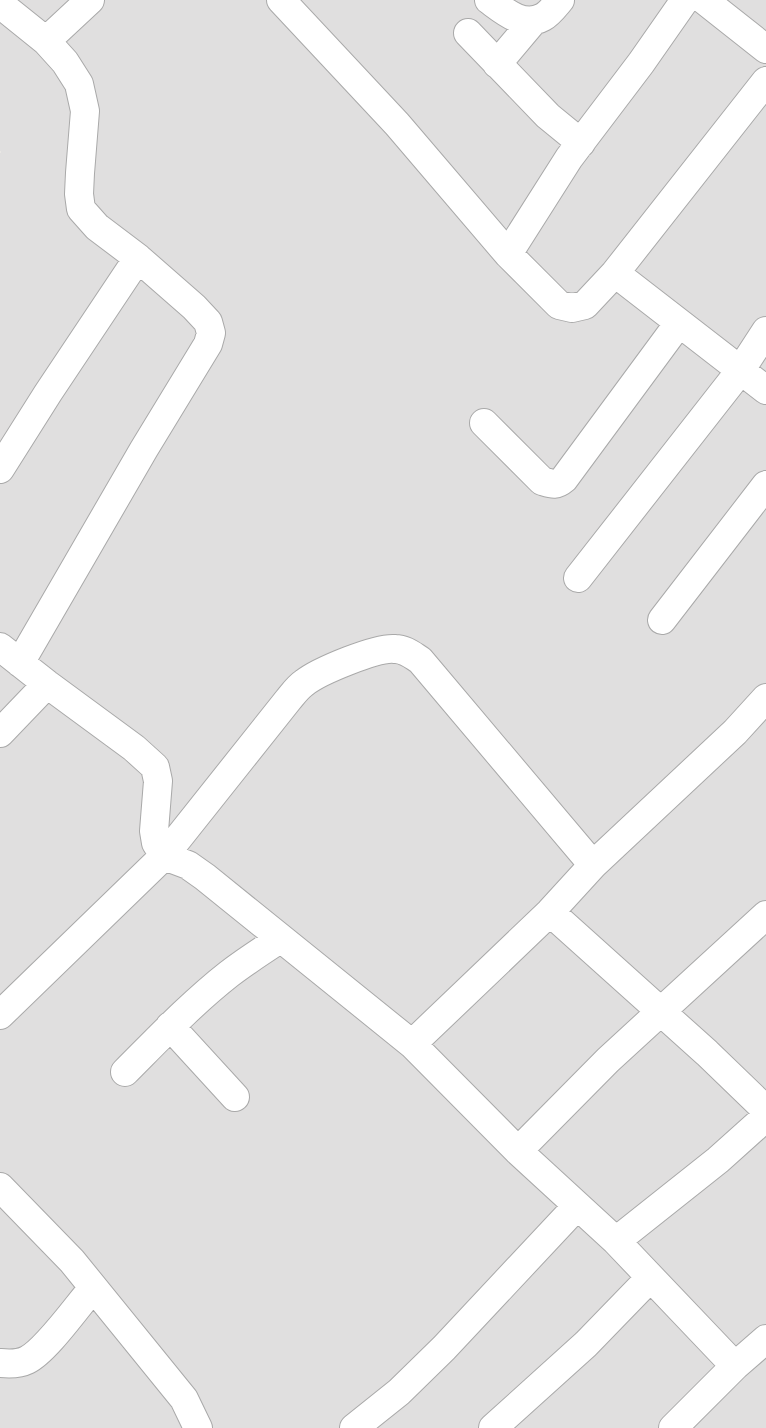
<svg xmlns="http://www.w3.org/2000/svg" width="766" height="1428" viewBox="0 0 766 1428" font-family="'Archivo Narrow',sans-serif">
<style>
.residential{fill:#e0dfdf}
.lines{fill:none;stroke-linecap:round;stroke-linejoin:round}
.minor-casing{stroke:#a9a9a9;stroke-width:30}
.minor{stroke:#fff;stroke-width:28}
</style>
<rect width="100%" height="100%" fill="#f2efe9"/>
<path class="residential" d="M 0,0 L 766,0 L 766,1428 L 0,1428 L 0,153 L 1,152 L 0,151 Z"/>
<g class="lines">
<defs>
<path id="minor" d="M 281,0 L 397,124 L 508,254 L 559,305 L 572,308 L 585,305 L 615,273 L 766,81
M 489,0 C 504,11 523,28 543,17 C 549,14 555,6 560,0
M 704,0 L 766,49
M 0,4 L 46,41 L 65,62 L 79,84 L 85,111 L 80,173 L 79,194 L 81,209 L 97,227 L 138,258 L 194,307 L 208,322 L 211,333 L 208,344 L 144,449 L 20,663
M 468,33 L 548,116 L 581,143
M 46,41 L 90,0
M 497,64 L 534,20
M 508,254 L 569,158 L 641,63 L 685,0
M 615,273 L 766,390
M 484,423 L 542,481 C 552,484 556,486 564,479 L 679,323
M 0,469 L 48,393 L 138,258
M 578,578 L 740,371 L 766,331
M 662,620 L 766,485
M 0,647 L 47,684 L 134,748 L 155,767 L 158,781 L 154,831 L 156,843 L 164,856 L 288,700 C 293,694 298,687 304,683 C 319,671 377,647 395,649 C 405,649 412,655 420,660 L 593,865
M 0,733 L 47,684
M 550,912 L 707,1053 L 766,1110
M 0,1015 L 164,856 L 188,865 L 205,877 L 412,1044 L 518,1151 L 616,1241 L 718,1160 L 766,1117
M 170,1026 L 235,1097
M 412,1044 L 550,912 L 593,865 L 735,732 L 766,698
M 125,1072 C 158,1039 192,1003 229,974 C 246,961 263,950 280,939
M 518,1151 L 608,1060 L 766,915
M 0,1187 L 72,1261 L 184,1399 L 198,1428
M 616,1241 L 735,1366
M 0,1363 C 9,1364 19,1364 27,1360 C 46,1351 78,1305 93,1288
M 354,1428 L 399,1392 L 444,1348 L 577,1206
M 493,1428 L 586,1344 L 650,1278
M 673,1428 L 735,1366 L 766,1339"/>
</defs>
<use href="#minor" class="minor-casing"/>
<use href="#minor" class="minor"/>
</g>
</svg>
